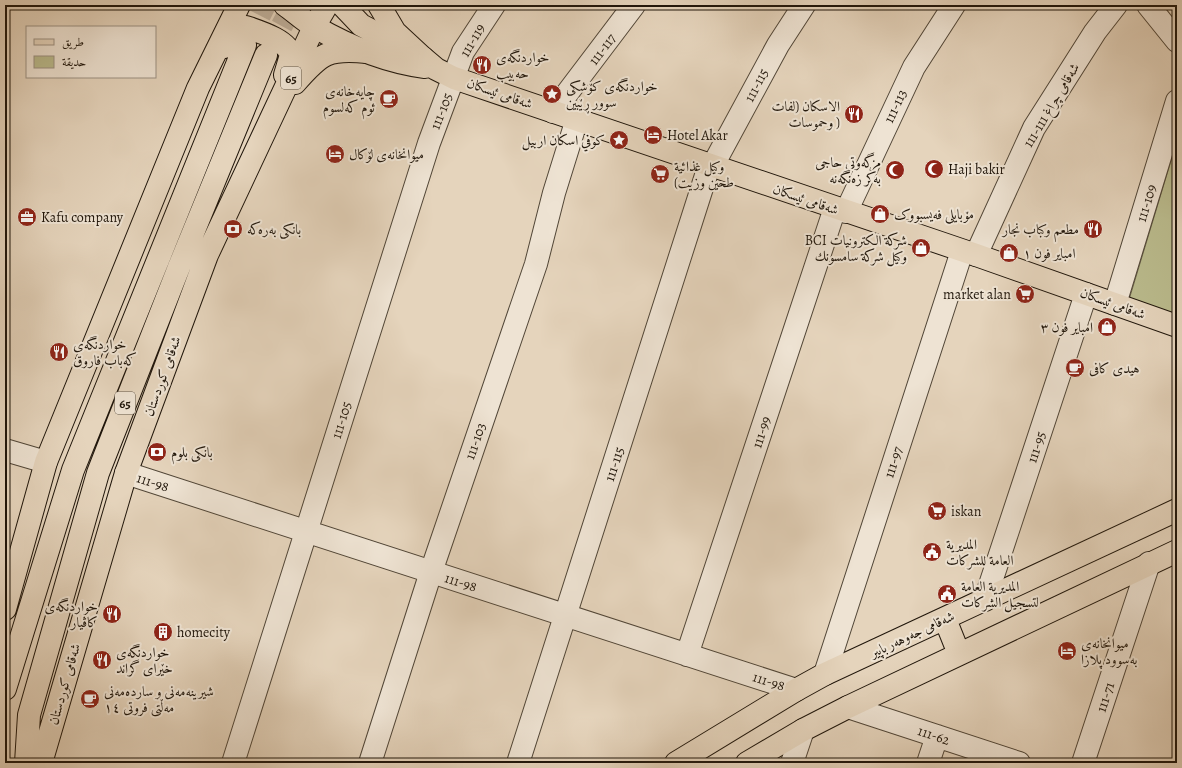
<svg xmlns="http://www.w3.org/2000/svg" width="1182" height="768" viewBox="0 0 1182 768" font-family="Alegreya,Amiri,serif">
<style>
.green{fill:#babb8d;stroke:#6d684c}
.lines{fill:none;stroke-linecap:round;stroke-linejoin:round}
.highway-tunnel{stroke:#beae99;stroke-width:22;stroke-dasharray:22 11;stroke-linecap:butt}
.minor-casing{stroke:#514637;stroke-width:24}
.major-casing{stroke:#20160b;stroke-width:24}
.highway-casing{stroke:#20160b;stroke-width:24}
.minor{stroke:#eee3d3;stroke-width:22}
.major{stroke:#e5d4bc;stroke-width:22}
.highway{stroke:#e5d4bc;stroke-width:22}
.labels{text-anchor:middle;stroke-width:4;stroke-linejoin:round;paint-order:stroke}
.shield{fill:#eee3d3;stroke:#5e5447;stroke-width:1}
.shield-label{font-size:13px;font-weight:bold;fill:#20160b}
.street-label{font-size:14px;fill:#20160b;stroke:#eee3d3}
.poi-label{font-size:14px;fill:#20160b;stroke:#eee3d3;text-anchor:start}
</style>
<rect width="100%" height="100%" fill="#e5d4bc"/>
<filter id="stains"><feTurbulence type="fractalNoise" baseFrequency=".005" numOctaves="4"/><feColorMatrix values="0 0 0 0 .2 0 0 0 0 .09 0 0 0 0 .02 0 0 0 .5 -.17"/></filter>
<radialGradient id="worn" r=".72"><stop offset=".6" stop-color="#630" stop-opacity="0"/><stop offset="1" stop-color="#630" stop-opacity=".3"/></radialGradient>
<path class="green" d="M 1177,141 L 1177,319 L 1128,303 Z"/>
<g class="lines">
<path class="highway-tunnel" d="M 245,45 L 265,5
M 266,55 L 293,5"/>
<defs>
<path id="minor" d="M 1148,5 L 1177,41
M 553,112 L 634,5
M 712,167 L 778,45 L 804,5
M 846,212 L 914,67 L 954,5
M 976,255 L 1034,128 L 1095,32 L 1116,5
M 1115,304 L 1177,101
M 5,450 L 46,462
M 126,473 L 796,690
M 985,600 L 1086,294
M 687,655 L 835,208
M 825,674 L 962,251
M 848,707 L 1019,763
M 233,763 L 429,143 L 463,52 L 494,5
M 370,763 L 431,572 L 536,264 L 554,193 L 577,119
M 518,763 L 709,166
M 792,763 L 803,730
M 928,763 L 937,736
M 1083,763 L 1149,563"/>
<path id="major" d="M 285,5 C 295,12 304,21 315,27 C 348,46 387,62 425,67
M 342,5 L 361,25 L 423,58 L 436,69 L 454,78 L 976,255 L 1177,326
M 945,619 L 959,654
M 676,763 L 796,690 L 825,674 L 1177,510
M 747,763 L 803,730 L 848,707 L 1177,551"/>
<path id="highway" d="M 379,5 L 395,32 L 423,58
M 224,47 L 234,31 L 246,27 C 260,32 287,40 291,55 L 285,75
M 295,83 C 321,53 328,48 367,52
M 5,609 L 46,462 L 198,88 L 239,5
M 5,689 L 73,470 L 245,45
M 26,763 L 29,715 L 98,473 L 179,267 L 266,55
M 41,763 L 126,473 L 207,255 L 314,27 L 327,5"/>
</defs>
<use href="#minor" class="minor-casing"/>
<use href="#major" class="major-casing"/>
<use href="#highway" class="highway-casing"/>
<use href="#minor" class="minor"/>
<use href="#major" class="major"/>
<use href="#highway" class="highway"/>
</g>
<defs>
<symbol id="restaurant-disc" viewBox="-11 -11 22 22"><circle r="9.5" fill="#8f2418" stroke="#eee3d3"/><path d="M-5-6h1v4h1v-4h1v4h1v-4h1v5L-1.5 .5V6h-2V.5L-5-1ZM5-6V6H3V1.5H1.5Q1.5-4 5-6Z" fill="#fff"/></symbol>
<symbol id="sight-disc" viewBox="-11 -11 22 22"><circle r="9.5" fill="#8f2418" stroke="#eee3d3"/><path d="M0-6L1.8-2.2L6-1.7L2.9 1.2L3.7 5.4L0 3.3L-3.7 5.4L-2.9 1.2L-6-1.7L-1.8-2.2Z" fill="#fff"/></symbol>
<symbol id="cafe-disc" viewBox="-11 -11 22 22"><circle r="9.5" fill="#8f2418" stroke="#eee3d3"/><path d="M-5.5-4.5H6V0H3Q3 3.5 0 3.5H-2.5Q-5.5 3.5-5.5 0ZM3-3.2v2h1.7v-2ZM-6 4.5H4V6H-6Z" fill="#fff"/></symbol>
<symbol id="hotel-disc" viewBox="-11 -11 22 22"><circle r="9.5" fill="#8f2418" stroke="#eee3d3"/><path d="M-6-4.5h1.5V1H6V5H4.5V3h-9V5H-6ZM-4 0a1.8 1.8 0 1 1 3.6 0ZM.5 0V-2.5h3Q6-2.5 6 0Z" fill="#fff"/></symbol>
<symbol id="mosque-disc" viewBox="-11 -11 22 22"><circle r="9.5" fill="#8f2418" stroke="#eee3d3"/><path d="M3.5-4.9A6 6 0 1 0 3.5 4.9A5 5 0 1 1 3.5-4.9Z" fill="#fff"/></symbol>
<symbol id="supermarket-disc" viewBox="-11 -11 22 22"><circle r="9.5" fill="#8f2418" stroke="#eee3d3"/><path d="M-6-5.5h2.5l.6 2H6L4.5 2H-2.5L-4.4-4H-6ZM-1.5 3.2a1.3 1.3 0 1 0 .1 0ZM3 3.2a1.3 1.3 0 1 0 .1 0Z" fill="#fff"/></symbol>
<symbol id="shop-disc" viewBox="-11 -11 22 22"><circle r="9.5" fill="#8f2418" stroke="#eee3d3"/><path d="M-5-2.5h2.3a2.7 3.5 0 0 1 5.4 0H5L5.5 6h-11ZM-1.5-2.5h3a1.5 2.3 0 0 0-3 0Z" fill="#fff"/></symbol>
<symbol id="office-disc" viewBox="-11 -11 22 22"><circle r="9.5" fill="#8f2418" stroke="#eee3d3"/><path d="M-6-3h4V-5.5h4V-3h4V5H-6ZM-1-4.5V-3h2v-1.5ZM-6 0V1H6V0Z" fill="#fff"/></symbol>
<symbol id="bank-disc" viewBox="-11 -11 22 22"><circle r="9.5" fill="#8f2418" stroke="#eee3d3"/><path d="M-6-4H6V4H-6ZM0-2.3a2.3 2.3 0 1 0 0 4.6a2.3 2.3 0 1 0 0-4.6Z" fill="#fff"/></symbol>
<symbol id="civic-disc" viewBox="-11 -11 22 22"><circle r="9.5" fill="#8f2418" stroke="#eee3d3"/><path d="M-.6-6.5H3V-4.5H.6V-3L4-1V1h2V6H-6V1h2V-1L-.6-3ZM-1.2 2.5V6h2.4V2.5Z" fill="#fff"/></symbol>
<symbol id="building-disc" viewBox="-11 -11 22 22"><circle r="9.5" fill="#8f2418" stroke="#eee3d3"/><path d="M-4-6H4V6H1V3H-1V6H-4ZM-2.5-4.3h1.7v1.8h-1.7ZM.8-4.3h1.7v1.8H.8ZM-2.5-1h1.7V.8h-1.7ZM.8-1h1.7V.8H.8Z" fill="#fff"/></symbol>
</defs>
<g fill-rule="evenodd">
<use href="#restaurant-disc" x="471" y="54" width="22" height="22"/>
<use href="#sight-disc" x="541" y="83" width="22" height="22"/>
<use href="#cafe-disc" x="378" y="88" width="22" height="22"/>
<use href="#restaurant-disc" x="843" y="103" width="22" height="22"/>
<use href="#hotel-disc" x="642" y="124" width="22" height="22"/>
<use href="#sight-disc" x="608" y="129" width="22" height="22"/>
<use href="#hotel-disc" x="324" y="143" width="22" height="22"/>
<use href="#mosque-disc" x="923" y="158" width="22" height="22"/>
<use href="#mosque-disc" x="884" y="159" width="22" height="22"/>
<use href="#supermarket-disc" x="649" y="163" width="22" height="22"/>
<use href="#shop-disc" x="869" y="203" width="22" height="22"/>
<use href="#office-disc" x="16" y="206" width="22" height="22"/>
<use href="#bank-disc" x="222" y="218" width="22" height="22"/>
<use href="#restaurant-disc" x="1082" y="218" width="22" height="22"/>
<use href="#shop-disc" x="910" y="237" width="22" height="22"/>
<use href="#shop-disc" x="998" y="242" width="22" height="22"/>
<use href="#supermarket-disc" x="1014" y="283" width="22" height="22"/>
<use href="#shop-disc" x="1096" y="316" width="22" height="22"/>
<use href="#restaurant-disc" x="48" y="341" width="22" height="22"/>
<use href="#cafe-disc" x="1064" y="357" width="22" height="22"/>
<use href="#bank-disc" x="146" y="441" width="22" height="22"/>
<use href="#supermarket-disc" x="926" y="500" width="22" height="22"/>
<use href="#civic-disc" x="921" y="541" width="22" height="22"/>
<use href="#civic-disc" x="936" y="583" width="22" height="22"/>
<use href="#restaurant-disc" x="101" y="603" width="22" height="22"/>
<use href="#building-disc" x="152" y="621" width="22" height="22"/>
<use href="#hotel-disc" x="1056" y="640" width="22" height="22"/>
<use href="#restaurant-disc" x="91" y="649" width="22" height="22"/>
<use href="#cafe-disc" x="79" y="688" width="22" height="22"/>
</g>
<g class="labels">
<g class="shield">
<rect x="281" y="67" width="20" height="22" rx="3"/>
<rect x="115" y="392" width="20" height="22" rx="3"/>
</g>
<g class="shield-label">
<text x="291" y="83">65</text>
<text x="125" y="408">65</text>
</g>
<g class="street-label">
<text transform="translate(472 40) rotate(-60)" y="5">111-119</text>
<text transform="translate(602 49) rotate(-53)" y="5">111-117</text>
<text transform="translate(756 85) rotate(-62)" y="5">111-115</text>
<text transform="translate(500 93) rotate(19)" y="5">شەقامی ئیسکان</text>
<text transform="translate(1051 105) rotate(-59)" y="5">شەقامی چراغ 111-111</text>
<text transform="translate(895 106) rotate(-65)" y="5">111-113</text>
<text transform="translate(441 111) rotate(-69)" y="5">111-105</text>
<text transform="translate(806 199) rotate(19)" y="5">شەقامی ئیسکان</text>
<text transform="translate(1146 203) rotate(-73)" y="5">111-109</text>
<text transform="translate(1113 303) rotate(20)" y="5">شەقامی ئیسکان</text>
<text transform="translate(162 376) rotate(-70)" y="5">شەقامی کوردستان</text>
<text transform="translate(341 420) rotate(-73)" y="5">111-105</text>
<text transform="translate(761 432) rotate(-72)" y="5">111-99</text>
<text transform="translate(475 441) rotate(-71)" y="5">111-103</text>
<text transform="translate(1036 447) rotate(-72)" y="5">111-95</text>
<text transform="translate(893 462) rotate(-72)" y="5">111-97</text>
<text transform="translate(614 464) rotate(-72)" y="5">111-115</text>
<text transform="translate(153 482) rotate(18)" y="5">111-98</text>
<text transform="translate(461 582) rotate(18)" y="5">111-98</text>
<text transform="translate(912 634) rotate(-25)" y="5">شەقامی جەوهەر باپیر</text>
<text transform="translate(769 681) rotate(18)" y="5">111-98</text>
<text transform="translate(64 684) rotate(-74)" y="5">شەقامی کوردستان</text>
<text transform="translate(1105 697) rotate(-72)" y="5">111-71</text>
<text transform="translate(934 735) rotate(19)" y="5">111-62</text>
</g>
<g class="poi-label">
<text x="496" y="62">خواردنگەی<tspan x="496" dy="16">حەبیب</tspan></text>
<text x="566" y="91">خواردنگەی کۆشکی<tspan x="566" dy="16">سوور ڕێبین</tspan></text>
<text x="375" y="96" text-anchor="end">چایەخانەی<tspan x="375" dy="16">ئوم کەلسوم</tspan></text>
<text x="840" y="111" text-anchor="end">الاسكان (لفات<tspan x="840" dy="16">وحموسات )</tspan></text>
<text x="667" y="140">Hotel Akar</text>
<text x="605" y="145" text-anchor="end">كوفي اسكان اربيل</text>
<text x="349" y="159">میوانخانەی لۆکال</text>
<text x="881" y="167" text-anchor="end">مزگەوتی حاجی<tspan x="881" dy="16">بەکر زەنگەنە</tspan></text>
<text x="674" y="171">وكيل غذائية<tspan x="674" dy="16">(طحين وزيت</tspan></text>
<text x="948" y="174">Haji bakir</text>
<text x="894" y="219">مۆبایلی فەیسبووک</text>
<text x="41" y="222">Kafu company</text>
<text x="247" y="234">بانکی بەرەکە</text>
<text x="1079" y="234" text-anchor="end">مطعم وكباب نجار</text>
<text x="907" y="245" text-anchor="end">BCI شركة الكترونيات<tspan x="907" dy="16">وكيل شركة سامسونك</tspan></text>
<text x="1023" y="258">امباير فون ١</text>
<text x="1011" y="299" text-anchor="end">market alan</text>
<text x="1093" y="332" text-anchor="end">امباير فون ٣</text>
<text x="73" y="349">خواردنگەی<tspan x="73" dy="16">کەباب فاروق</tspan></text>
<text x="1089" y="373">هیدی کافی</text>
<text x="171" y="457">بانکی بلوم</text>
<text x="951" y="516">iskan</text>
<text x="946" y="549">المديرية<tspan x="946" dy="16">العامة للشركات</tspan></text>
<text x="961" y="591">المديرية العامة<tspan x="961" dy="16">لتسجيل الشركات</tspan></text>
<text x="98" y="611" text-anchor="end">خواردنگەی<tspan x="98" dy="16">کاڤیار</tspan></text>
<text x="177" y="637">homecity</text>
<text x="1081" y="648">میوانخانەی<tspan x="1081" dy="16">بەسوود پلازا</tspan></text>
<text x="116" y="657">خواردنگەی<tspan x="116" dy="16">خێرای گراند</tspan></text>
<text x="104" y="696">شیرینەمەنی و ساردەمەنی<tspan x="104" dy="16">مەڵتی فروتی ١٤</tspan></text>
</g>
</g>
<rect width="1182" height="768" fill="none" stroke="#e5d4bc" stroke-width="20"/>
<rect x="6" y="6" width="1170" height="756" fill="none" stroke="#20160b" stroke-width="2"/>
<rect x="10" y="10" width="1162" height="748" fill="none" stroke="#20160b"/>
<rect x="26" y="26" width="130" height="52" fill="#eee3d3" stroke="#9c9183"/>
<rect x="34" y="39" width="20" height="6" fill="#e5d4bc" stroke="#9c9183"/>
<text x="62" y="46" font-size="12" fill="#20160b">طريق</text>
<rect x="34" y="56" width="20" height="12" fill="#babb8d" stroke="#9c9183"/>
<text x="62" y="66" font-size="12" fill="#20160b">حديقة</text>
<rect width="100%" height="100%" filter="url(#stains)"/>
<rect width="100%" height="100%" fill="url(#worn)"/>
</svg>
